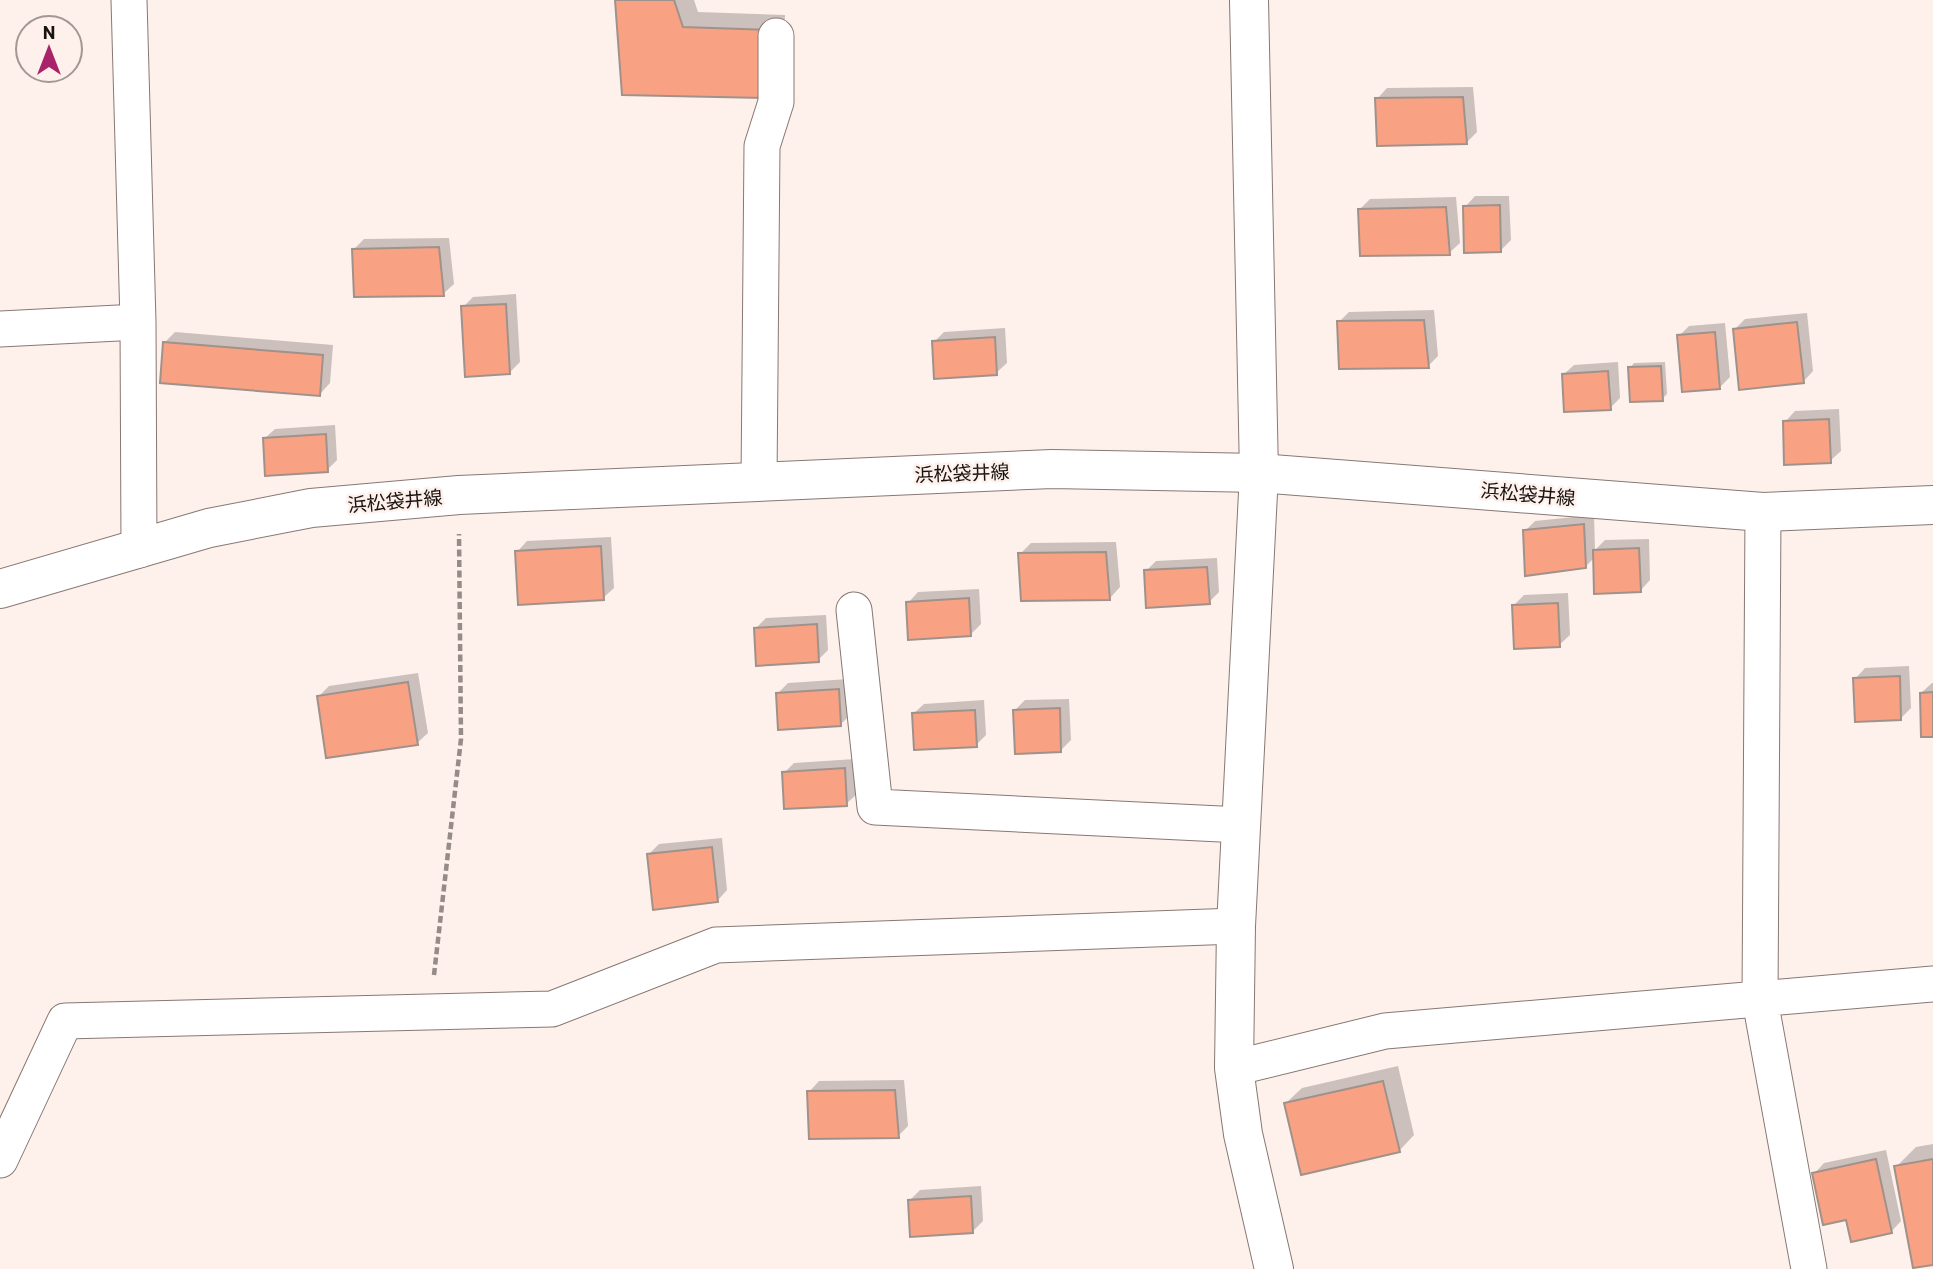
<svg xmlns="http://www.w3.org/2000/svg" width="1933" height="1269" viewBox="0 0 1933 1269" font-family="Barlow,'Noto Sans JP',sans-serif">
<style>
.shadow{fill:#0003}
.building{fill:#f9a283;stroke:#a1918b;stroke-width:2}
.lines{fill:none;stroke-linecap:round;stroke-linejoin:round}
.minor-casing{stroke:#877872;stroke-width:37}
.tertiary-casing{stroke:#877872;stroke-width:40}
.secondary-casing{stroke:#877872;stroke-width:40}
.path{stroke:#958b87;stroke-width:4.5;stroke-dasharray:7 3.5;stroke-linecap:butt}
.minor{stroke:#fff;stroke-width:35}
.tertiary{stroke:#fff;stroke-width:38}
.secondary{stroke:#fff;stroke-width:38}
.labels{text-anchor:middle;stroke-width:5;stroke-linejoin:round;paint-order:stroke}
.street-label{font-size:19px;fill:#181210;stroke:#fef0eb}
</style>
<rect width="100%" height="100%" fill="#fef0eb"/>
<path class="shadow" d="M 616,0 L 694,0 L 698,12 L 785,15 L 782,81 Z
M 1473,87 L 1477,132 L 1466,143 L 1377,99 L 1387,88 Z
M 1475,196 L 1509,196 L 1511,240 L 1501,250 L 1465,207 Z
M 1456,197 L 1460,243 L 1449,253 L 1360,209 L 1370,199 Z
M 449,238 L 454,284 L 443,294 L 354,249 L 364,239 Z
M 516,294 L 520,362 L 509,373 L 463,307 L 473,297 Z
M 1434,310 L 1438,356 L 1428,366 L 1339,322 L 1349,312 Z
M 1807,313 L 1813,371 L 1803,382 L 1734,330 L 1745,319 Z
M 1725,323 L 1730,377 L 1720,387 L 1679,336 L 1689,326 Z
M 1005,328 L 1007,363 L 996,373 L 934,342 L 944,332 Z
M 175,332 L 333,345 L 330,383 L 320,394 L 164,343 Z
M 1618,362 L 1620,398 L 1610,408 L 1563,375 L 1574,365 Z
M 1665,362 L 1667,394 L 1662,399 L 1630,368 L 1634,363 Z
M 1839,409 L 1841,451 L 1830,461 L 1785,422 L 1795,411 Z
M 335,425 L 337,460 L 327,470 L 264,439 L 275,429 Z
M 1594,515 L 1595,550 L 1605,540 L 1649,539 L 1650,580 L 1640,591 L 1595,557 L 1585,567 L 1525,531 L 1535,521 Z
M 611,537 L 614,588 L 603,598 L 517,552 L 527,541 Z
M 1116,542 L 1120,587 L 1110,598 L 1020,554 L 1031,543 Z
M 1217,558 L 1219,592 L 1209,602 L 1146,571 L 1156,561 Z
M 979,589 L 981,624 L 971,634 L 908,603 L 918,592 Z
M 1568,593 L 1570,635 L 1559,645 L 1514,605 L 1524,595 Z
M 826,615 L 828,650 L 818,660 L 755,629 L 766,618 Z
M 1909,666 L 1911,708 L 1901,718 L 1855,679 L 1865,668 Z
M 418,673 L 428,733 L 417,743 L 318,697 L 329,686 Z
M 849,679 L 851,714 L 840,725 L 778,693 L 788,683 Z
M 1932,683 L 1933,683 L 1933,735 L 1921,693 Z
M 1069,699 L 1071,740 L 1060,751 L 1015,710 L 1025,700 Z
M 984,700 L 986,735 L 976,745 L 913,714 L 924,704 Z
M 855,759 L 857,794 L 846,804 L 784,773 L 794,763 Z
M 722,838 L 727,890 L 717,901 L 648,855 L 659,844 Z
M 1398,1066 L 1414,1135 L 1399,1151 L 1286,1103 L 1302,1088 Z
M 904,1080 L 908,1126 L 898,1136 L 809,1092 L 819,1081 Z
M 1933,1144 L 1933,1263 L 1896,1167 L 1916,1147 Z
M 1886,1150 L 1901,1221 L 1891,1232 L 1848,1218 L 1814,1174 L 1824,1163 Z
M 981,1186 L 983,1221 L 972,1232 L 910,1200 L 920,1190 Z"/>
<path class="building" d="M 615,0 L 674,0 L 683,27 L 770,30 L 767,98 L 622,95 Z
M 1463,97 L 1467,144 L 1377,146 L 1375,98 Z
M 1500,205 L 1501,252 L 1464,253 L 1463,206 Z
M 1446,207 L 1450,255 L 1360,256 L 1358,209 Z
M 439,247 L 444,296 L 354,297 L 352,249 Z
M 506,304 L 510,374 L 465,377 L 461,306 Z
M 1424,320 L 1429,368 L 1339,369 L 1337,321 Z
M 1797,322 L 1804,383 L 1739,390 L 1733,329 Z
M 1715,332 L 1720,389 L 1682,392 L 1677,335 Z
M 995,337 L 997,375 L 934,379 L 932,341 Z
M 163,342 L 323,355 L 320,396 L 160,383 Z
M 1661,366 L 1663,401 L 1630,402 L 1628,367 Z
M 1608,371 L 1611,410 L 1564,412 L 1562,374 Z
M 1829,419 L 1831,463 L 1784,465 L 1783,421 Z
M 326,434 L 328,472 L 265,476 L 263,438 Z
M 1584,524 L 1586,568 L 1525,576 L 1523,530 Z
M 601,546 L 604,600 L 518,605 L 515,551 Z
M 1639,548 L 1641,592 L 1594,594 L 1593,550 Z
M 1106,552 L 1110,600 L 1021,601 L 1018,553 Z
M 1207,567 L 1210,604 L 1146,608 L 1144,570 Z
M 969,598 L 971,636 L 908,640 L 906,602 Z
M 1558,603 L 1560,647 L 1514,649 L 1512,605 Z
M 817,624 L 819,662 L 756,666 L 754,628 Z
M 1900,676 L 1901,720 L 1855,722 L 1853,678 Z
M 408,682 L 418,745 L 326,758 L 317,696 Z
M 839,689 L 841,726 L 778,730 L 776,693 Z
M 1933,692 L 1933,737 L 1921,737 L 1920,693 Z
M 1060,708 L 1061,752 L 1015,754 L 1013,710 Z
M 975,710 L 977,747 L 914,750 L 912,713 Z
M 845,768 L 847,806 L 784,809 L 782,772 Z
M 712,847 L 718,902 L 653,910 L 647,854 Z
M 1383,1081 L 1400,1152 L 1301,1175 L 1284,1103 Z
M 895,1090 L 899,1138 L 809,1139 L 807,1091 Z
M 1876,1159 L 1892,1233 L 1851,1242 L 1846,1220 L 1823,1225 L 1812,1173 Z
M 1933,1159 L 1933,1265 L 1913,1268 L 1894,1166 Z
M 971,1196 L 973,1233 L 910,1237 L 908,1200 Z"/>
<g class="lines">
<defs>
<path id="minor" d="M 129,0 L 138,322 L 139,550
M 0,329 L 138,322
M 759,482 L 762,146 L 776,102 L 776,36
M 1763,512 L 1760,1000 L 1809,1269
M 854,610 L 875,807 L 1241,825
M 1234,1068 L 1385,1031 L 1933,984
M 0,1160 L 65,1021 L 552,1009 L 716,945 L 1236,926"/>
<path id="tertiary" d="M 1249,0 L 1259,473 L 1236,926 L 1234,1068 L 1243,1134 L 1274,1269"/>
<path id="secondary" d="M 0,589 L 209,528 L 311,508 L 459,495 L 1052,469 L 1259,473 L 1763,512 L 1933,505"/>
</defs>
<use href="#minor" class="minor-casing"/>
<use href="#tertiary" class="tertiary-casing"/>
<use href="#secondary" class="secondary-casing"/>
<path class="path" d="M 434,975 L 461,739 L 459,534"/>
<use href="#minor" class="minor"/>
<use href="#tertiary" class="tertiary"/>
<use href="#secondary" class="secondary"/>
</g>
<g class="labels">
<g class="street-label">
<text transform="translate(962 473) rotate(-2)" y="7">浜松袋井線</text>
<text transform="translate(1528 494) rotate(5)" y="7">浜松袋井線</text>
<text transform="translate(395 501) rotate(-5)" y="7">浜松袋井線</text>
</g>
</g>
<g transform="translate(49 49)"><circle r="33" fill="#fef0eb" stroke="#a29793" stroke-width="2"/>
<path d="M0-5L12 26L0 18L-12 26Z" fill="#a9236b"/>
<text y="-10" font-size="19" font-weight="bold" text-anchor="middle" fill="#181210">N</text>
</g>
</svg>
